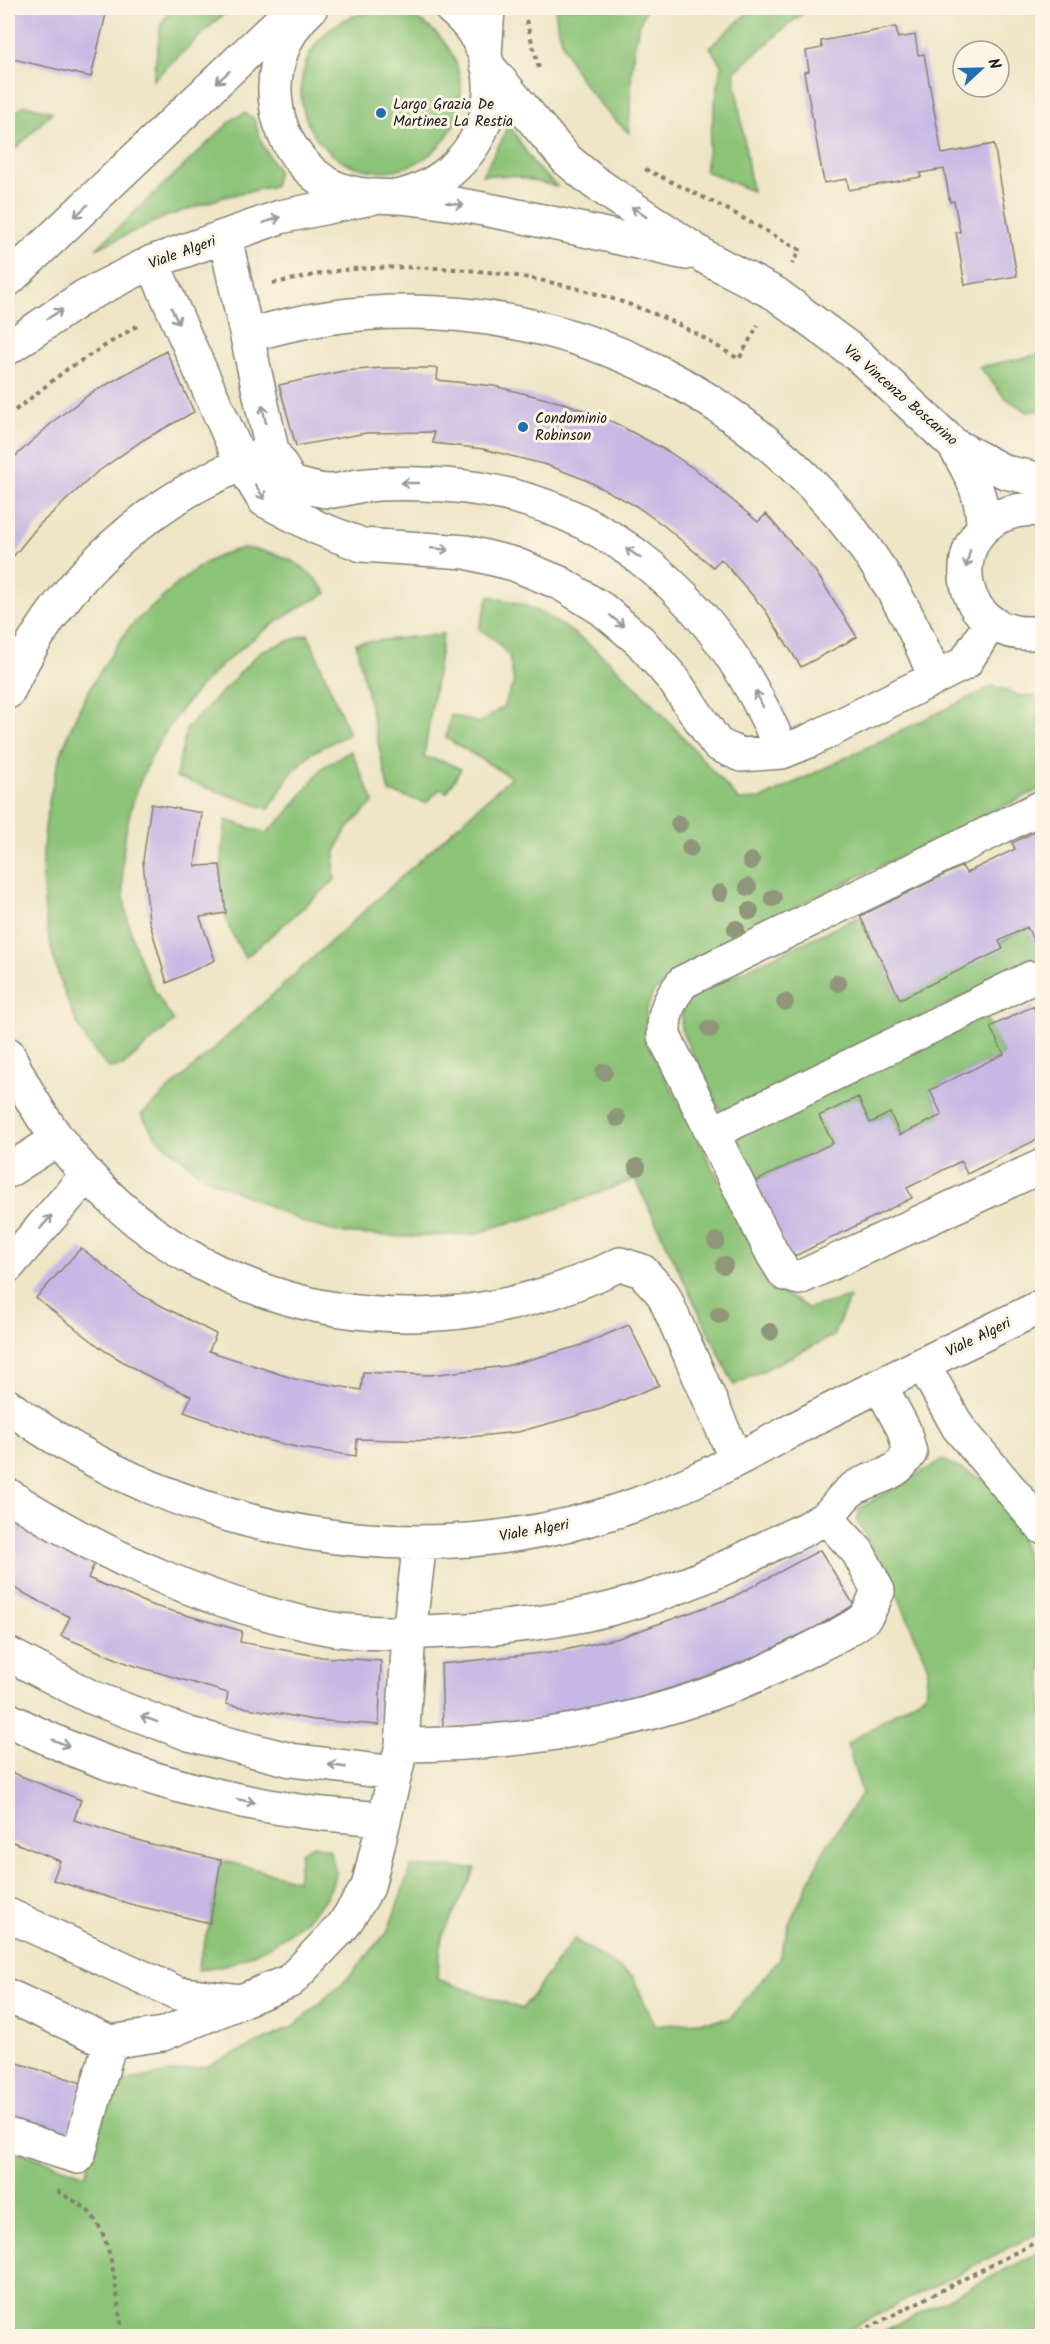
<svg xmlns="http://www.w3.org/2000/svg" width="1050" height="2344" viewBox="0 0 1050 2344" font-family="Kalam,sans-serif">
<style>
.green{fill:#8bc377;stroke:#54704a;stroke-width:1.5}
.building{fill:#c6b8e4}
.lines{fill:none;stroke-linecap:round;stroke-linejoin:round}
.minor-casing{stroke:#858071;stroke-width:36}
.path{stroke:#858071;stroke-width:4;stroke-dasharray:4.5 4.5;stroke-linecap:butt}
.minor{stroke:#fff;stroke-width:33}
.tree{fill:#90967a}
.oneway{stroke:#999}
.poi-dot{fill:#1f6fb2;stroke:#fcf5e5;stroke-width:2}
.labels{text-anchor:middle;stroke-width:6;stroke-linejoin:round;paint-order:stroke}
.poi-label{font-size:15px;fill:#1c1c1c;stroke:#fcf5e5;text-anchor:start}
.street-label{font-size:15px;fill:#1c1c1c;stroke:#fcf5e5}
</style>
<rect width="100%" height="100%" fill="#fcf5e5"/>
<filter id="ink" filterUnits="userSpaceOnUse"><feTurbulence type="fractalNoise" baseFrequency=".0167" numOctaves="2"/><feDisplacementMap in="SourceGraphic" scale="12" xChannelSelector="R" yChannelSelector="G"/><feConvolveMatrix kernelMatrix="1 2 1 2 8 2 1 2 1" color-interpolation-filters="sRGB"/></filter>
<filter id="wash" filterUnits="userSpaceOnUse"><feTurbulence type="fractalNoise" baseFrequency=".008" numOctaves="4" result="noise"/><feDisplacementMap in="SourceGraphic" scale="24" xChannelSelector="R" yChannelSelector="G"/><feGaussianBlur stdDeviation="1.35" result="paint"/><feColorMatrix in="noise" values="0 0 0 0 0 0 0 0 0 0 0 0 0 0 0 0 0 1.4 0 .05"/><feComposite in="paint" operator="in"/></filter>
<g filter="url(#wash)">
<rect width="100%" height="100%" fill="#eee5c6"/>
<path class="green" d="M 172,8 L 230,8 L 153,80 L 161,24 Z
M 555,8 L 647,8 C 629,37 631,98 629,133 C 591,100 560,60 555,8 Z
M 753,8 L 808,8 L 734,72 L 752,191 L 705,171 L 721,65 L 710,47 Z
M301 91a80 80 0 1 1 160 0a80 80 0 1 1-160 0Z
M 25,105 L 52,112 L 8,157 L 8,118 Z
M 244,113 L 254,118 L 262,144 L 278,171 L 274,186 L 224,197 L 165,217 L 96,249 L 234,118 Z
M 508,123 L 535,166 L 558,187 L 515,176 L 482,175 L 503,138 Z
M 1042,354 L 1042,410 L 1027,412 L 1004,397 L 979,367 Z
M 244,548 C 281,552 305,562 327,593 C 162,674 53,852 174,1021 L 123,1066 L 109,1068 C 83,1044 68,1007 58,973 C 26,867 45,753 107,661 C 115,650 121,637 130,627 C 139,617 150,609 160,600 C 184,577 210,554 244,548 Z
M 489,596 C 500,599 513,601 524,605 C 610,642 677,733 739,800 L 761,799 L 993,686 L 1021,696 L 1042,696 L 1042,788 L 810,900 L 686,965 L 653,993 L 646,1012 L 647,1041 L 763,1265 L 781,1292 L 808,1308 L 850,1297 L 833,1336 L 734,1385 L 635,1179 L 540,1215 L 494,1227 L 477,1234 L 406,1237 L 341,1233 L 308,1224 L 205,1177 L 159,1140 L 141,1115 L 511,777 L 446,738 L 451,715 L 479,723 L 503,707 L 514,682 L 509,656 L 497,641 L 479,629 Z
M 308,634 L 349,734 L 311,753 L 292,772 L 269,809 L 176,777 L 186,729 L 261,651 Z
M 443,634 L 424,757 L 445,762 L 461,769 L 447,792 L 440,789 L 426,803 L 389,792 L 356,643 Z
M 351,751 L 374,802 C 349,825 329,844 335,880 L 245,958 C 240,947 232,936 228,924 C 217,892 222,854 226,820 L 266,833 L 286,815 L 323,767 Z
M 860,916 L 900,999 L 1027,927 L 1042,958 L 731,1111 L 719,1109 L 681,1030 L 682,1010 L 690,996 Z
M 983,1012 L 1004,1054 L 930,1090 L 942,1115 L 900,1135 L 890,1113 L 870,1123 L 857,1097 L 833,1143 L 754,1182 L 731,1136 Z
M 942,1460 L 986,1481 L 1013,1508 L 1042,1617 L 1042,2231 L 836,2336 L 8,2336 L 8,2148 L 86,2175 L 114,2083 L 207,2066 L 293,2027 L 348,1978 L 388,1931 L 411,1867 L 476,1868 L 442,1937 L 437,1979 L 522,2009 L 574,1939 L 633,1977 L 655,2026 L 729,2019 L 779,1959 L 789,1924 L 824,1850 L 862,1793 L 847,1744 L 925,1694 L 928,1667 L 892,1582 L 857,1521 L 860,1508 Z
M 313,1845 L 329,1849 C 331,1856 335,1866 335,1872 C 332,1914 261,1955 225,1965 C 216,1967 207,1968 197,1970 L 210,1923 L 221,1860 L 297,1880 L 301,1852 Z
M 1042,2251 L 1042,2336 L 874,2336 Z"/>
<g id="blocks">
<path class="building" d="M 8,8 L 94,8 L 107,10 L 91,77 L 8,58 Z
M 896,27 L 898,38 L 915,35 L 918,55 L 924,54 L 942,154 L 994,144 L 1017,276 L 965,285 L 956,232 L 960,232 L 954,201 L 950,202 L 944,169 L 920,173 L 921,177 L 849,190 L 847,179 L 824,183 L 804,72 L 809,71 L 806,51 L 822,48 L 821,41 Z
M 166,351 L 194,412 L 143,440 L 96,473 L 39,525 L 8,563 L 8,463 L 55,420 L 90,394 Z
M 381,368 L 438,368 L 437,380 L 494,386 L 567,404 L 613,422 L 669,452 L 700,473 L 758,522 L 766,514 L 816,572 L 857,637 L 801,667 L 765,610 L 721,559 L 713,567 L 663,525 L 636,506 L 586,480 L 547,465 L 483,449 L 433,443 L 434,432 L 366,433 L 296,446 L 279,385 L 343,371 Z
M 151,804 L 202,813 L 195,866 L 220,865 L 226,913 L 200,917 L 215,960 L 167,983 L 149,920 L 143,861 Z
M 1042,828 L 1042,960 L 1027,927 L 999,941 L 1003,949 L 900,999 L 860,916 L 962,866 L 966,873 L 1015,849 L 1012,843 Z
M 1033,1006 L 1042,1025 L 1042,1137 L 967,1174 L 961,1161 L 907,1188 L 912,1198 L 791,1258 L 754,1182 L 833,1143 L 819,1116 L 858,1097 L 870,1123 L 890,1113 L 900,1135 L 942,1115 L 930,1090 L 1004,1054 L 990,1027 Z
M 81,1248 L 141,1295 L 216,1334 L 209,1351 L 295,1379 L 361,1390 L 363,1372 L 430,1375 L 506,1366 L 579,1346 L 629,1325 L 659,1385 L 601,1409 L 518,1432 L 433,1441 L 357,1439 L 356,1456 L 300,1448 L 258,1438 L 184,1412 L 191,1396 L 142,1373 L 105,1351 L 36,1298 Z
M 8,1511 L 96,1560 L 88,1578 L 151,1605 L 242,1631 L 240,1642 L 322,1657 L 381,1661 L 379,1725 L 314,1720 L 226,1704 L 228,1693 L 129,1664 L 61,1636 L 70,1617 L 8,1585 Z
M 820,1550 L 854,1605 L 816,1627 L 757,1656 L 697,1680 L 635,1699 L 572,1714 L 508,1723 L 443,1728 L 441,1664 L 560,1651 L 619,1638 L 731,1598 Z
M 8,1771 L 81,1800 L 74,1820 L 147,1843 L 221,1860 L 210,1923 L 130,1904 L 53,1880 L 60,1861 L 8,1840 Z
M 8,2060 L 82,2083 L 66,2139 L 8,2120 Z"/>
</g>
</g>
<g filter="url(#ink)">
<use href="#blocks" fill-opacity="0" stroke="#858071" stroke-width="1.5"/>
<g class="lines">
<defs>
<path id="minor" d="M 311,8 C 257,56 265,144 326,183 C 348,196 372,196 396,197 C 416,198 436,201 455,204 C 533,217 609,236 686,253
M 485,56 L 488,8
M 487,65 L 566,159 L 594,182 L 705,257 L 776,294 L 859,356 L 954,445 L 1005,472 L 1042,480
M 401,196 C 488,174 524,68 451,8
M 225,237 L 272,450 L 291,483 C 304,486 319,492 332,491 C 341,490 350,488 358,486 C 387,482 416,483 445,485 C 609,497 723,606 782,752
M 152,262 L 242,464 L 264,500 L 318,528 L 362,545 L 466,552 L 514,564 L 560,583 L 602,609 L 640,641 L 673,679 L 717,744 L 741,755 L 782,752 L 809,741 L 965,663 L 991,622
M 8,280 L 291,11
M 247,336 C 531,250 830,403 935,678
M 8,348 L 85,296 L 152,262 L 280,217 L 371,198
M 954,445 C 970,473 983,494 983,527
M 1042,510 C 937,501 944,647 1042,632
M 8,692 C 44,610 107,539 184,493 C 209,478 236,467 262,454
M 1042,807 L 683,982 C 669,1000 663,1013 664,1036 L 772,1253 L 785,1274 L 799,1278 L 1042,1166
M 8,1054 C 117,1293 388,1380 620,1264 L 642,1271 L 663,1294 L 736,1459
M 712,1133 L 1031,978
M 8,1171 L 58,1139
M 8,1266 L 87,1175
M 923,1364 L 958,1427 L 1042,1527
M 8,1406 C 188,1538 422,1580 635,1505 C 700,1482 760,1447 821,1415 C 894,1377 968,1342 1042,1306
M 8,1495 C 104,1557 215,1606 327,1628 C 365,1635 407,1633 445,1631 C 568,1626 659,1604 769,1546 C 787,1537 809,1529 826,1517 C 835,1510 840,1499 849,1492 C 862,1480 884,1479 897,1468 C 902,1464 906,1458 910,1453 L 904,1430 L 880,1385
M 8,1654 L 91,1697 L 189,1734 L 291,1760 L 395,1773
M 8,1719 C 96,1765 195,1795 293,1810 C 322,1815 353,1816 383,1819
M 402,1745 C 538,1745 677,1718 799,1655 C 814,1647 857,1628 866,1616 C 871,1609 874,1599 878,1591 L 858,1552 L 826,1517
M 8,1915 L 177,1993 L 241,2001 L 290,1981 L 343,1926 L 368,1887 L 402,1745 L 409,1633 L 420,1542
M 8,1996 L 110,2042 L 163,2034 L 240,2002
M 8,2135 L 78,2157 L 110,2042"/>
</defs>
<use href="#minor" class="minor-casing"/>
<path class="path" d="M 526,20 L 539,68
M 645,169 L 725,208 L 800,250 L 792,264
M 273,283 C 299,279 327,271 354,269 C 462,262 571,277 671,321 C 694,331 716,346 739,359 L 758,325
M 8,416 L 66,370 L 140,324
M 60,2190 L 59,2192 C 68,2198 79,2203 86,2209 C 115,2235 116,2300 123,2336
M 852,2336 L 1042,2239"/>
<use href="#minor" class="minor"/>
</g>
<g class="tree">
<circle cx="679" cy="824" r="9"/>
<circle cx="690" cy="848" r="9"/>
<circle cx="751" cy="861" r="9"/>
<circle cx="748" cy="887" r="9"/>
<circle cx="720" cy="893" r="9"/>
<circle cx="773" cy="898" r="9"/>
<circle cx="750" cy="911" r="9"/>
<circle cx="736" cy="929" r="9"/>
<circle cx="838" cy="983" r="9"/>
<circle cx="785" cy="1002" r="9"/>
<circle cx="710" cy="1029" r="9"/>
<circle cx="604" cy="1072" r="9"/>
<circle cx="617" cy="1118" r="9"/>
<circle cx="637" cy="1167" r="9"/>
<circle cx="716" cy="1241" r="9"/>
<circle cx="724" cy="1265" r="9"/>
<circle cx="719" cy="1315" r="9"/>
<circle cx="770" cy="1332" r="9"/>
</g>
<defs><path id="oneway-shaft" d="M-6 0H5M1.5-3L5.5 0L1.5 3" fill="none" stroke-width="1.6" stroke-linecap="round" stroke-linejoin="round" transform="scale(1.5)"/></defs>
<g class="oneway">
<use href="#oneway-shaft" transform="translate(223 77) rotate(137)"/>
<use href="#oneway-shaft" transform="translate(455 204) rotate(9)"/>
<use href="#oneway-shaft" transform="translate(81 211) rotate(137)"/>
<use href="#oneway-shaft" transform="translate(639 212) rotate(-146)"/>
<use href="#oneway-shaft" transform="translate(272 220) rotate(-19)"/>
<use href="#oneway-shaft" transform="translate(55 314) rotate(-32)"/>
<use href="#oneway-shaft" transform="translate(175 316) rotate(66)"/>
<use href="#oneway-shaft" transform="translate(264 414) rotate(-102)"/>
<use href="#oneway-shaft" transform="translate(410 483) rotate(180)"/>
<use href="#oneway-shaft" transform="translate(260 492) rotate(57)"/>
<use href="#oneway-shaft" transform="translate(440 549) rotate(5)"/>
<use href="#oneway-shaft" transform="translate(633 553) rotate(-146)"/>
<use href="#oneway-shaft" transform="translate(968 559) rotate(103)"/>
<use href="#oneway-shaft" transform="translate(617 621) rotate(39)"/>
<use href="#oneway-shaft" transform="translate(759 699) rotate(-116)"/>
<use href="#oneway-shaft" transform="translate(46 1222) rotate(-49)"/>
<use href="#oneway-shaft" transform="translate(149 1719) rotate(-159)"/>
<use href="#oneway-shaft" transform="translate(61 1743) rotate(22)"/>
<use href="#oneway-shaft" transform="translate(337 1766) rotate(-172)"/>
<use href="#oneway-shaft" transform="translate(246 1801) rotate(11)"/>
</g>
</g>
<g class="poi-dot">
<circle cx="381" cy="113" r="6"/>
<circle cx="523" cy="427" r="6"/>
</g>
<g class="labels">
<g class="poi-label">
<text x="393" y="109">Largo Grazia De<tspan x="393" dy="17">Martinez La Restia</tspan></text>
<text x="535" y="423">Condominio<tspan x="535" dy="17">Robinson</tspan></text>
</g>
<g class="street-label">
<text transform="translate(182 252) rotate(-20)" y="5">Viale Algeri</text>
<text transform="translate(901 395) rotate(41)" y="5">Via Vincenzo Boscarino</text>
<text transform="translate(978 1337) rotate(-26)" y="5">Viale Algeri</text>
<text transform="translate(534 1530) rotate(-10)" y="5">Viale Algeri</text>
</g>
</g>
<rect width="1050" height="2344" fill="none" stroke="#fcf5e5" stroke-width="30"/>
<g transform="translate(981 69) rotate(68)"><circle r="28" fill="#fcf5e5" stroke="#a29e95" stroke-width="1.5"/>
<path d="M0-4.5L10 22L0 15L-10 22Z" fill="#1f6fb2"/>
<text y="-9" font-size="16" font-weight="bold" text-anchor="middle" fill="#1c1c1c">N</text>
</g>
</svg>
